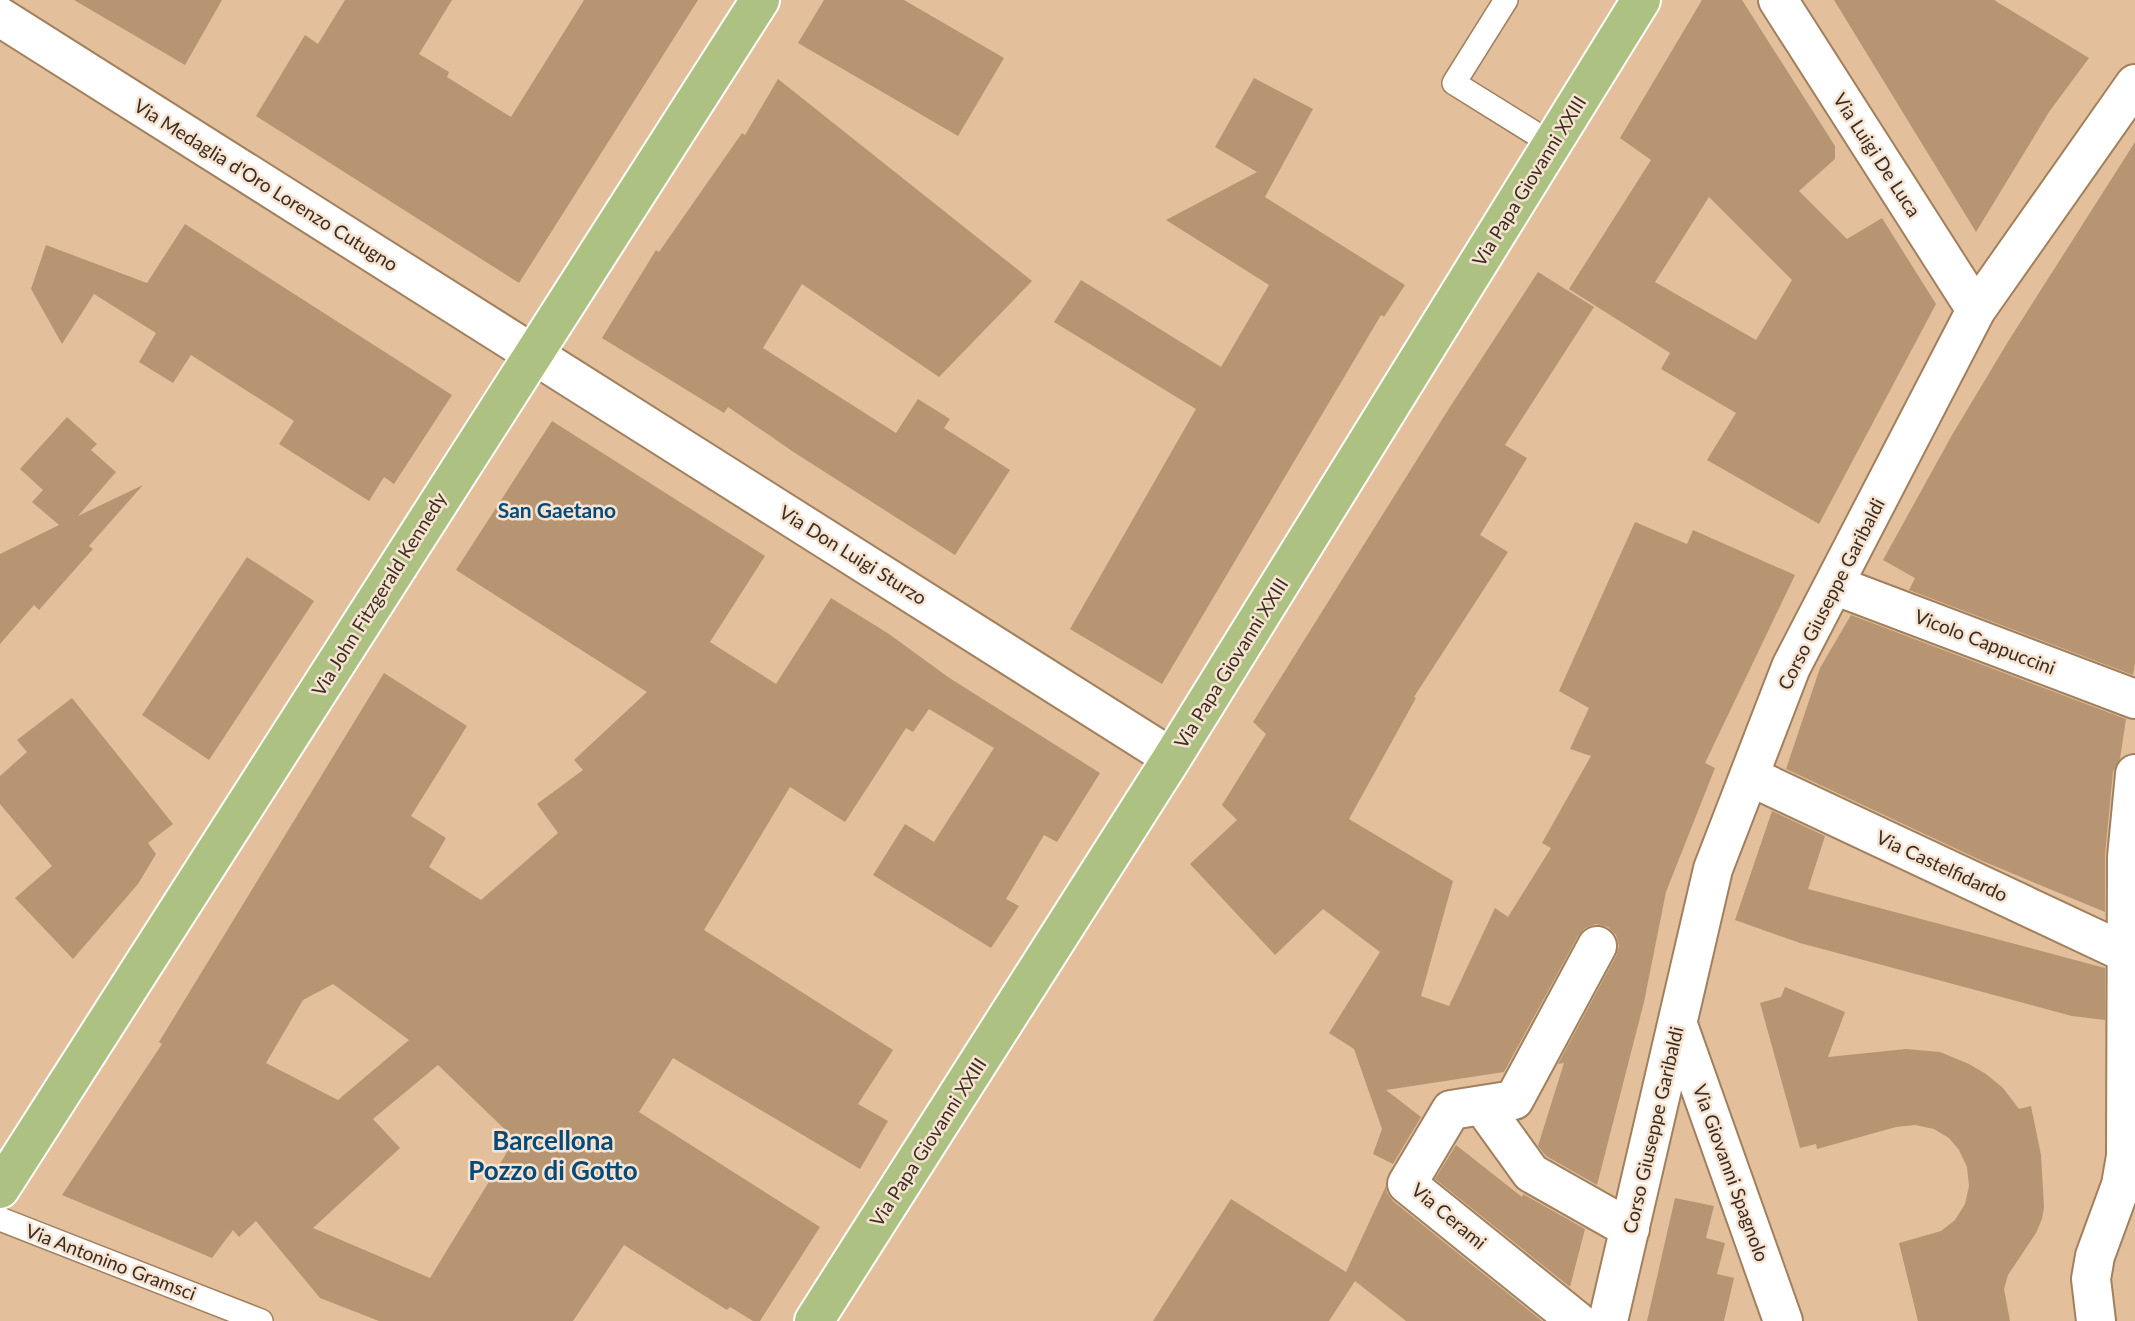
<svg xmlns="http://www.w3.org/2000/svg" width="2135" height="1321" viewBox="0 0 2135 1321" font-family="Lato,sans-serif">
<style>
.building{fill:#b89572;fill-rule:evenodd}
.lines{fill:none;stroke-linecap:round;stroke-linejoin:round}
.lane-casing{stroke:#a2805e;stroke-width:26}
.street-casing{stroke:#a2805e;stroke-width:42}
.primary-casing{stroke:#fff;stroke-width:42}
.lane{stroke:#fff;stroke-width:23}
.street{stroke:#fff;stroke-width:38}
.primary{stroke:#acc182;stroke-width:38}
.labels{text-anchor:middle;stroke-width:5;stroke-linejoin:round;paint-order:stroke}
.street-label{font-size:19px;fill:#3b2d1f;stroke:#f6e3d1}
.neighbourhood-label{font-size:21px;font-weight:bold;fill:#044a79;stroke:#f6e3d1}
.district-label{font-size:26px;font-weight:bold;fill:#044a79;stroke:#f6e3d1}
</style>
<rect width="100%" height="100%" fill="#e3bf9b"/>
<path class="building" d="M 74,0 L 222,0 L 185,65 Z
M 345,0 L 452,0 L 419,54 L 449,72 L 447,77 L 511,117 L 584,0 L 698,0 L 519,283 L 256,116 L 305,35 L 318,44 Z
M 824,0 L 904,0 L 1004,58 L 958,136 L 798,43 Z
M 1702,0 L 1742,0 L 1835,146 L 1835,159 L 1799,191 L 1847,239 L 1882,218 L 1936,304 L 1819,524 L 1707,460 L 1736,413 L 1661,369 L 1670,353 L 1569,289 L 1651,160 L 1620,138 ZM 1709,197 L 1792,280 L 1756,340 L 1655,282 Z
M 1834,0 L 1994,0 L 2089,58 L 2049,112 L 1976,232 Z
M 1254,78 L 1313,109 L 1265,197 L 1405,285 L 1384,317 L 1381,315 L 1162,684 L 1070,629 L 1196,409 L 1054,322 L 1081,280 L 1221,367 L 1269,285 L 1166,220 L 1257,172 L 1215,147 Z
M 778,79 L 1032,281 L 939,377 L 802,284 L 763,348 L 896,433 L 918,399 L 950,419 L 944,428 L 1010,470 L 955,555 L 795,453 L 728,407 L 724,413 L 602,338 L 656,250 L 659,252 L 742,133 L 745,135 Z
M 2135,142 L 2135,663 L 2133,675 L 1909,590 L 1915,578 L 1883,560 L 1952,435 L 2009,340 Z
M 185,224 L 452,395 L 394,484 L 384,477 L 369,501 L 279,444 L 294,421 L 191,355 L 173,383 L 139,362 L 156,333 L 94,294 L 62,344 L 31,289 L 46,245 L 147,283 Z
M 1538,272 L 1594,307 L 1505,445 L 1527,458 L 1480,535 L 1508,552 L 1414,697 L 1416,698 L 1349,819 L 1453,881 L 1421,996 L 1449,1006 L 1495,908 L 1508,917 L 1551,848 L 1542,843 L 1591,756 L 1570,749 L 1589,708 L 1559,691 L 1635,522 L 1687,544 L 1693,530 L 1795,575 L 1705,763 L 1715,768 L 1666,892 L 1644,1002 L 1597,1185 L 1546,1156 L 1538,1146 L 1564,1063 L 1558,1064 L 1616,956 L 1619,946 L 1616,935 L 1608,927 L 1596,924 L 1585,928 L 1578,936 L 1504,1072 L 1386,1090 L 1421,1117 L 1393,1164 L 1373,1154 L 1382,1129 L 1354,1049 L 1329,1033 L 1380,952 L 1323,909 L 1275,955 L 1190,864 L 1237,820 L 1222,805 L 1266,734 L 1253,722 L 1448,410 Z
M 67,417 L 97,444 L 91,450 L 116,472 L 78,516 L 143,485 L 89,546 L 93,549 L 39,610 L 34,605 L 0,644 L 0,554 L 59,525 L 32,502 L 43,490 L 20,469 Z
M 552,421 L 765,556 L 710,642 L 776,684 L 831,598 L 889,634 L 948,677 L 1100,773 L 1057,842 L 1044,835 L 1006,899 L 1019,906 L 991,948 L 873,875 L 905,824 L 934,842 L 994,748 L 929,709 L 913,732 L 906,728 L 845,822 L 790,787 L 704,930 L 893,1050 L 858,1104 L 888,1121 L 860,1169 L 673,1058 L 639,1112 L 820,1227 L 760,1321 L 753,1321 L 730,1307 L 727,1310 L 624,1245 L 573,1321 L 379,1321 L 320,1298 L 256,1221 L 239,1237 L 233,1230 L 212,1258 L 62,1195 L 162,1044 L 159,1042 L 384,673 L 467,726 L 411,816 L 446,838 L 429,867 L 481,900 L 558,833 L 537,804 L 583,770 L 574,760 L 647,692 L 456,570 ZM 333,984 L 409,1040 L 338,1100 L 266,1063 L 303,1000 ZM 438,1065 L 515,1139 L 430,1278 L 313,1228 L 400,1148 L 373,1119 Z
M 247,557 L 314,601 L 209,760 L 142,715 Z
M 1851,615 L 2126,719 L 2120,759 L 2113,772 L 2105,855 L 2105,912 L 1980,860 L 1786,769 L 1820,668 Z
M 72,698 L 173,824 L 148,843 L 156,854 L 138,884 L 73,959 L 15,898 L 52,866 L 0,804 L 0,776 L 27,752 L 17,740 Z
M 1772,811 L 1825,836 L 1808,889 L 2105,968 L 2105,1020 L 2072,1016 L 1800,943 L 1735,920 Z
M 1785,987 L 1845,1012 L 1828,1057 L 1906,1049 L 1940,1052 L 1969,1064 L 1986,1074 L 2003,1088 L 2019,1109 L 2031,1106 L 2041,1155 L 2044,1207 L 2042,1219 L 2036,1233 L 2008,1275 L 2004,1289 L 2010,1321 L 1918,1321 L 1899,1243 L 1941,1231 L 1955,1220 L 1965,1204 L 1969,1186 L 1967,1167 L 1959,1150 L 1949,1138 L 1934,1129 L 1915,1125 L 1896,1127 L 1817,1149 L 1816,1144 L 1800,1148 L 1760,1003 L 1781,997 Z
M 1456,1145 L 1522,1197 L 1523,1194 L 1585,1229 L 1570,1287 L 1435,1179 Z
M 1386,1186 L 1387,1193 L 1393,1201 L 1542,1321 L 1406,1321 L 1355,1281 L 1329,1321 L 1153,1321 L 1231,1199 L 1346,1272 Z
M 1675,1198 L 1714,1206 L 1706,1238 L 1725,1243 L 1717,1274 L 1734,1278 L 1724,1321 L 1647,1321 Z"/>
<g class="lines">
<defs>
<path id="lane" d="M 1506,0 L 1454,83 L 1552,144
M 0,1219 L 261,1321"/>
<path id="street" d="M 1778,0 L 1976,310
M 0,17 L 1172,758
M 1834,585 L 2135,699
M 1749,776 L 2126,953 L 2135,954
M 1678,1025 L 1783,1321
M 1482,1105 L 1531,1173 L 1630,1229
M 1577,1321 L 1407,1184 L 1451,1110 L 1514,1100 L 1597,946
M 1608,1321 L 1713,869 L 1791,667 L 1976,310 L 2135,84
M 2096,1321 L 2091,1279 L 2095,1256 L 2121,1185 L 2126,1156 L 2127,857 L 2135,774"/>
<path id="primary" d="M 0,1189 L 760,0
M 814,1321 L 1172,758 L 1641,0"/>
</defs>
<use href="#lane" class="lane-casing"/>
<use href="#street" class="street-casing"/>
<use href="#primary" class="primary-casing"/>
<use href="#lane" class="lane"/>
<use href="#street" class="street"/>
<use href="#primary" class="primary"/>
</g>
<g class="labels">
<g class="street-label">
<text transform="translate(1877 155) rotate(57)" y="7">Via Luigi De Luca</text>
<text transform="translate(1529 181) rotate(-58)" y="7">Via Papa Giovanni XXIII</text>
<text transform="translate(266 185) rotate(32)" y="7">Via Medaglia d'Oro Lorenzo Cutugno</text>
<text transform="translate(853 555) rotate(32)" y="7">Via Don Luigi Sturzo</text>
<text transform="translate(379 594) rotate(-58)" y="7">Via John Fitzgerald Kennedy</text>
<text transform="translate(1831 594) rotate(-63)" y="7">Corso Giuseppe Garibaldi</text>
<text transform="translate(1985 642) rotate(21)" y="7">Vicolo Cappuccini</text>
<text transform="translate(1231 663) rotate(-58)" y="7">Via Papa Giovanni XXIII</text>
<text transform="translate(1942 866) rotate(25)" y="7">Via Castelfidardo</text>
<text transform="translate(1653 1130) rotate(-77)" y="7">Corso Giuseppe Garibaldi</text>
<text transform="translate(928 1142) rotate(-57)" y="7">Via Papa Giovanni XXIII</text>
<text transform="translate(1731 1173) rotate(70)" y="7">Via Giovanni Spagnolo</text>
<text transform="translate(1449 1216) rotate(40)" y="7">Via Cerami</text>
<text transform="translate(111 1262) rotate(21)" y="7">Via Antonino Gramsci</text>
</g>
<g class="neighbourhood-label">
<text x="557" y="518">San Gaetano</text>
</g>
<g class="district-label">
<text x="553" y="1150">Barcellona<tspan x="553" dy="30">Pozzo di Gotto</tspan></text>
</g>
</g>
</svg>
